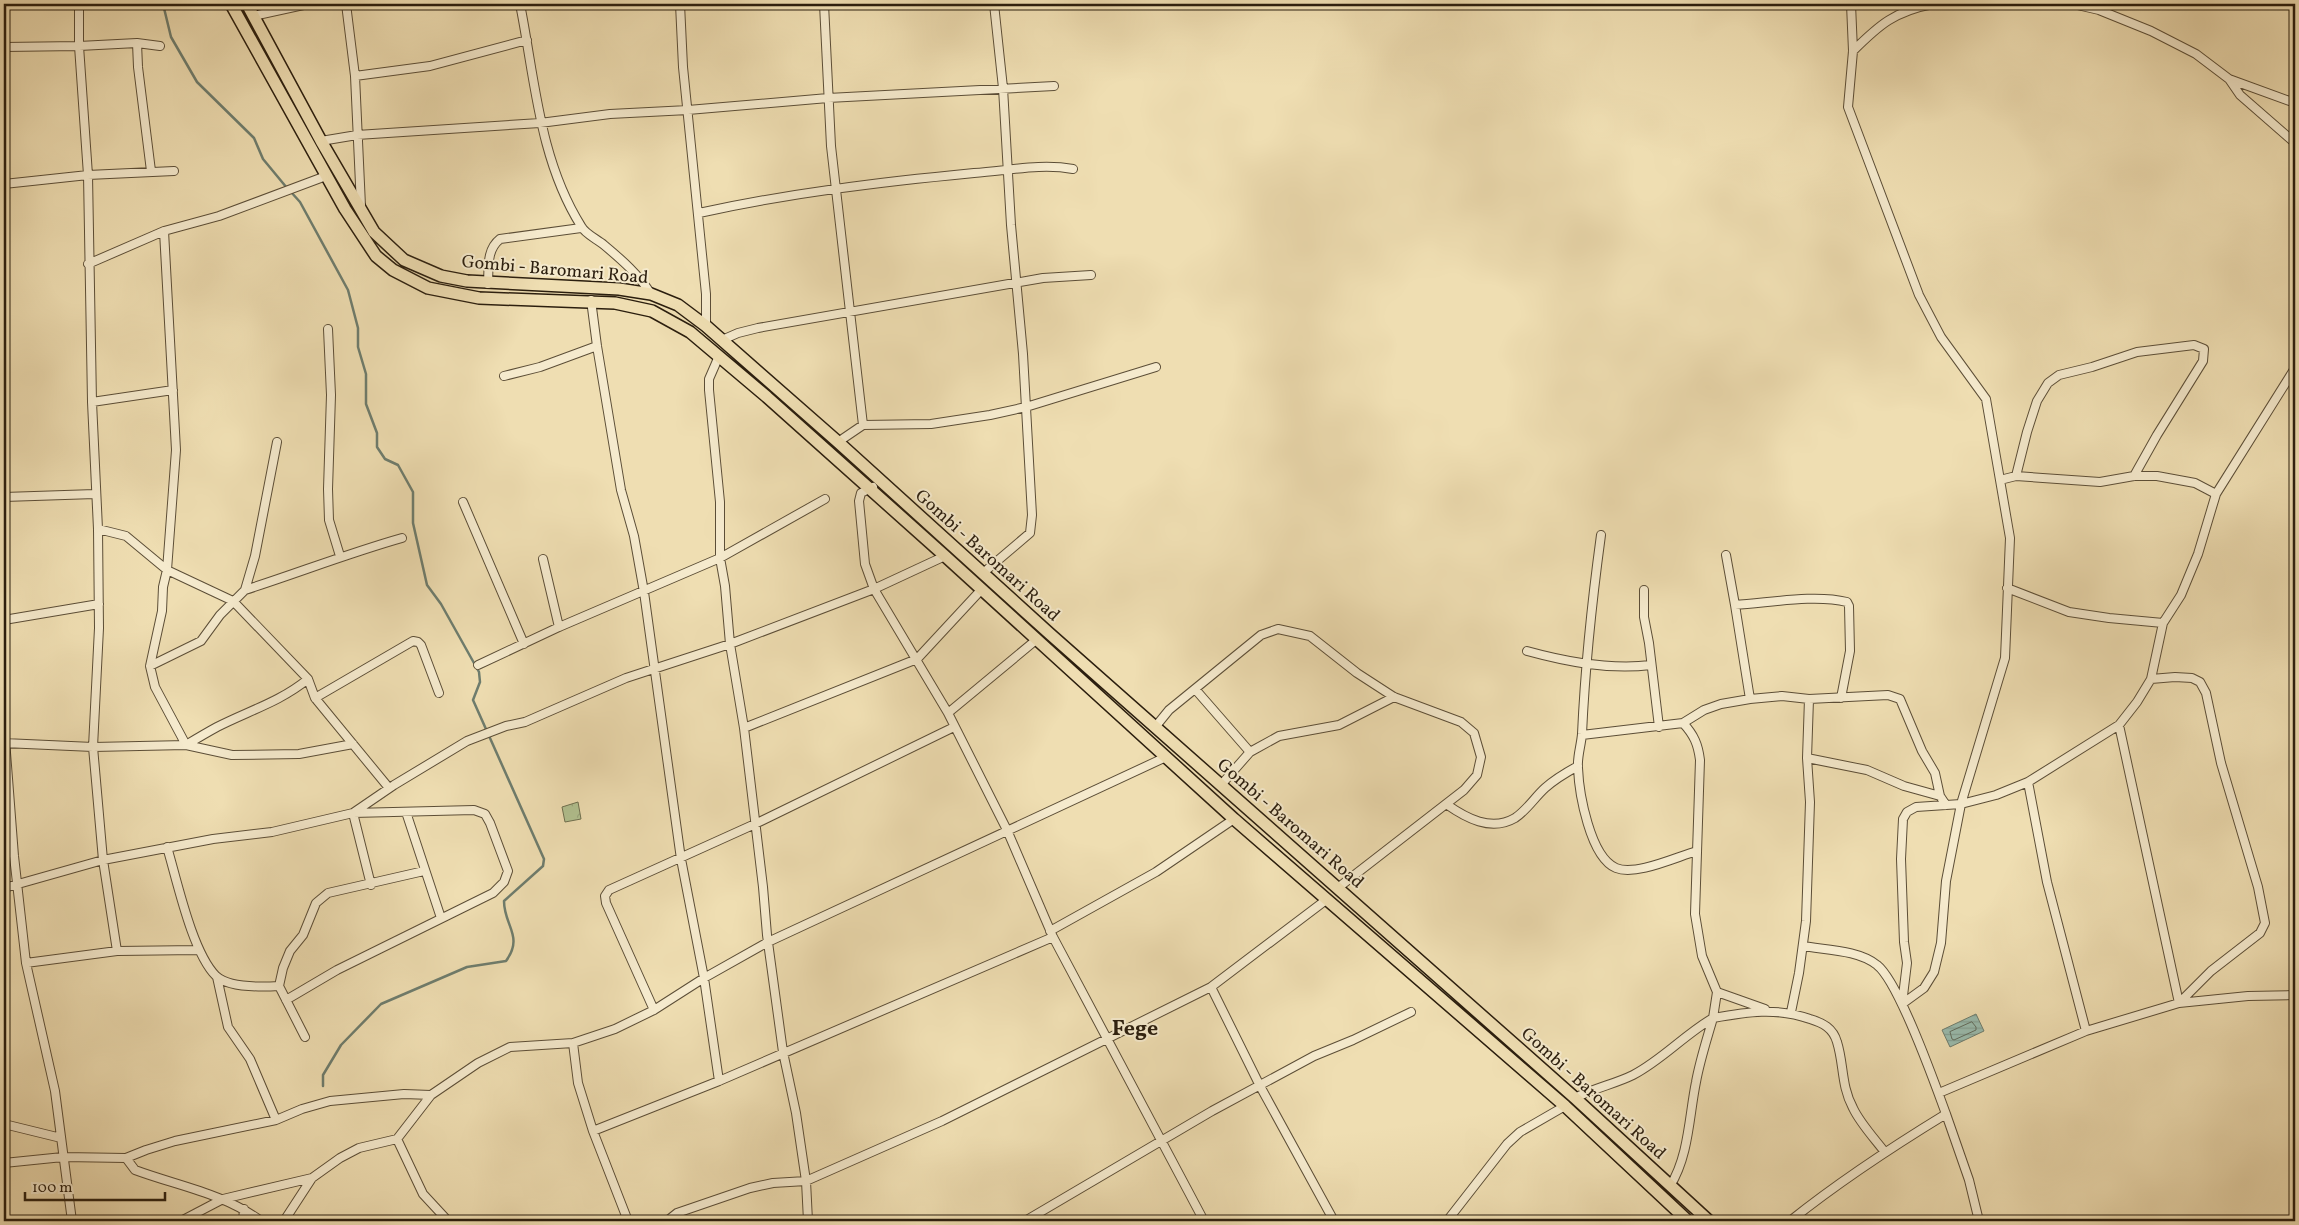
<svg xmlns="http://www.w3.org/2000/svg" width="2299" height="1225" viewBox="0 0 2299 1225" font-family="Vollkorn,serif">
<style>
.forest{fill:url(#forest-crowns);stroke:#6e7050}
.water{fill:url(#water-rules);stroke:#6e7d6e}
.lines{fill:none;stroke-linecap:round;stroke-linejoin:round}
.shore{stroke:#626d5e;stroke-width:1}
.stream{stroke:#6e7d6e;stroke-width:2.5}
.minor-casing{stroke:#5c4e37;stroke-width:10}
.primary-casing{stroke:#2b1e0e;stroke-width:14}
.minor{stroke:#f5eacd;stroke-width:8}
.primary{stroke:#efdeb2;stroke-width:11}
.labels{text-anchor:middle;stroke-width:4;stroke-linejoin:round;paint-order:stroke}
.street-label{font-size:18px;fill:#2b1e0e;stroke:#f5eacd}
.district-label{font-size:22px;font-weight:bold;fill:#2b1e0e;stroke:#f5eacd}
</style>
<defs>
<pattern id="forest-crowns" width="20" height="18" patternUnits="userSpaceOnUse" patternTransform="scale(1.25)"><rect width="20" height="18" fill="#b2c291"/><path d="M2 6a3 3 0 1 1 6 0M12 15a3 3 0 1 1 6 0" fill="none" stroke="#99a67c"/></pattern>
<pattern id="water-rules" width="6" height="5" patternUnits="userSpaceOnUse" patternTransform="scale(1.25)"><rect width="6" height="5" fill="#9abcae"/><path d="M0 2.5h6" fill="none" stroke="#85a194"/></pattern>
</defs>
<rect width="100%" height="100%" fill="#efdeb2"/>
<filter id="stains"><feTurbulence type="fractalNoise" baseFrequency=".004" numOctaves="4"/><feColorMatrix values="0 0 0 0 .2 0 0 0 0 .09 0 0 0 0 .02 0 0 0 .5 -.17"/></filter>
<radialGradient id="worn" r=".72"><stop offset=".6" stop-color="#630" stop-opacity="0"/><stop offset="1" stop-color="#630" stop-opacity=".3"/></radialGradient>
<path class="forest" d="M 578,802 L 581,819 L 565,822 L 562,807 Z"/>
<path class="water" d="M 1976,1014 L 1984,1031 L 1950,1047 L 1942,1030 Z"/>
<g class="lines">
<path class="shore" d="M 1972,1022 L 1976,1027 L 1976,1030 L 1954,1040 L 1952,1039 L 1950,1032 Z"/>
<path class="stream" d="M 163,4 L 171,37 L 197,82 L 254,138 L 263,159 L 287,188
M 291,192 L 300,202 L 348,290 L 358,328 L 358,347 L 366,374 L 366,404 L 377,433 L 377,447 L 385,459 L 398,465 L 413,492 L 413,523 L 427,585 L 441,604 L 479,672 L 480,682 L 473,700 L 544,859 L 543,866 L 504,901 C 504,926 524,936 506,961 L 467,967 L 381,1004 L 341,1045 L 323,1075 L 323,1086"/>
<defs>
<path id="minor" d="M 346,4 L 355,76 L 361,206
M 520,4 C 535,79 539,159 581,226 C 585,234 597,239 604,245 C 622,260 639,275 651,294
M 680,4 L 683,67 L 706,294 L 706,326
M 824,4 L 831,146 L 863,425
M 1851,4 L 1853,51 L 1848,107 L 1919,295 L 1941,337 L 1986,399 L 2010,538 L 2005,658 L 1961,804 L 1946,881 L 1941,943 L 1934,972 L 1924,988 L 1902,1004
M 2073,4 L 2099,10 L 2151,31 L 2196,54 L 2229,79 L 2295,103
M 253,16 L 308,4
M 137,43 L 138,67 L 151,171
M 4,47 L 79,46 L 79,4
M 1853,51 C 1879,25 1895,11 1933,4
M 355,76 L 430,66 L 527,40
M 2229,79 L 2240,95 L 2295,143
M 321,141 L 357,135 L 540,123 L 610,114 L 688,110 L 828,98 L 1054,86
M 4,184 L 88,175 L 174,171
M 699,213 C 790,193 881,182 974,173 C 1007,171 1040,163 1073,169
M 164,231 L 176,450 L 167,570 L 163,587 L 162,611 L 150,666 L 155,687 L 186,745
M 88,264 L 164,231 L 219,216 L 326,176
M 488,284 C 489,268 486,250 500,239 L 581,228
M 591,300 L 597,346 L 621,490 L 634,536 L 644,592 L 681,859 L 704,978 L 719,1081
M 328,329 L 331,395 L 328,489 L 329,520 L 340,556
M 722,340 L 738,333 L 758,328 L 1043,278 L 1091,275
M 719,356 L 709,379 L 709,390 L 720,502 L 720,558 L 725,586 L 730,644 L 744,728 L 763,887 L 767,935 L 783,1052 L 796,1113 L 806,1181 L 808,1221
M 504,376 L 540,367 L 597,346
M 92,402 L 173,390
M 838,442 L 863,425 L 931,424 L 990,415 L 1026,407 L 1156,367
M 2016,476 L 2100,482 L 2134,476 L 2157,476 L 2195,483 L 2216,494
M 2000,480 L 2016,476 L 2027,432 L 2037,401 L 2048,383 L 2059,375 L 2092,367 L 2137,352 L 2194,345 L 2204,349 L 2203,361 L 2157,435 L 2134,476
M 873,487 L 861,493 L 859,501 L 865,564 L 874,589 L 948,713 L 1007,830 L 1053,937 L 1204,1221
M 4,497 L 95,494
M 463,502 L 524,644
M 98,529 L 126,536 L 167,570 L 233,601 L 308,679 L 315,698
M 1601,535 C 1592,601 1585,667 1582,734 C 1581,746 1577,757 1578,768 C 1579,793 1590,857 1616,868 C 1636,876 1676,857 1697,851
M 1726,555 L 1735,605
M 543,559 L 559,627
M 983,573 L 1030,533 L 1032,515 L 1023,354 L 1011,225 L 1003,88 L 994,4
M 2007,588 L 2069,612 L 2109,618 L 2163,623
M 245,590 C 298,573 349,553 402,538
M 1644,590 L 1644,617 L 1649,643 L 1659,727
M 4,620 L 99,604
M 1527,651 C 1567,662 1609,670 1651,665
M 478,665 L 559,627 L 720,558 L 825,499
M 150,666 L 201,641 L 220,615 L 245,590 L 255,556 L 277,442
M 1195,689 L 1250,752
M 1750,699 L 1735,605 C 1769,603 1814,594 1847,602 L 1849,606 L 1850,651 L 1841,698
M 948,713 L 1036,640
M 2119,725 L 2179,1003 L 2248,996 L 2295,995
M 1156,726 L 1169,710 L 1261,635 L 1278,629 L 1310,636 L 1357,673 L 1394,697 L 1461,722 L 1474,733 L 1481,757 L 1477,775 L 1464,790 L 1339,887
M 4,727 L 14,856 L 26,963 L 55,1091 L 72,1221
M 744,728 L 917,659 L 981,590
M 1582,735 L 1683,723 L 1704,710 L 1721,704 L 1750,699 L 1782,696 L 1809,699 L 1888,695 L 1900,699 L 1922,751 L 1935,773 L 1940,796 L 1946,805
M 4,743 L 93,747 L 186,745 L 232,755 L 299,754 L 353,744
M 186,745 C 196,739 206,733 217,727 C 248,711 280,702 308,679
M 1807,758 L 1867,770 L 1904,786 L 1940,796
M 2028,782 L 2047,882 L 2086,1031
M 1221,785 L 1250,752 L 1279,736 L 1339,725 L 1394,697
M 389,788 L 315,698 L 413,641 L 418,642 L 421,645 L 439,693
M 1446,804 C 1466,818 1491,832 1515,818 C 1527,810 1535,797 1545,788 C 1555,779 1567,772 1578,766
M 406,812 L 441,918
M 353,813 L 394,785 L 467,741 L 506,726 L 525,722 L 626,678 L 730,644 L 874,589 L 945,556
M 353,813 L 371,885
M 167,847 C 177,880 192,952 216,976 C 229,988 262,987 279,986
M 4,888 L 103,860 L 213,839 L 272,832 L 353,813 L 474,810 L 485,814 L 490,823 L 508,871 L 504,882 L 493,893 L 337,970 L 286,1000
M 1050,931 L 1156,872 L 1234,819
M 117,951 L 103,860 L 93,747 L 99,628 L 98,529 L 92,402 L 88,175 L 79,46 L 137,43 L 160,46
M 26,963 L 117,951 L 198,950
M 217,977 L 228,1027 L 250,1059 L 276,1120
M 1211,987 L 1260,1086 L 1334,1221
M 1717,992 L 1765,1009
M 1902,1004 L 1907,963 L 1904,942 L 1901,859 L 1903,819 L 1907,812 L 1916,807 L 1961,804 L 1996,795 L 2028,782 L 2119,725 L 2137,702 L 2151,679 L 2163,623 L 2181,595 L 2198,554 L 2216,494 L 2295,368
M 654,1010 L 606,903 L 605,896 L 609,890 L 755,824 L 954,727
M 1791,1012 L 1799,973 L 1806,921 L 1810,802 L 1807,758 L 1809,699
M 305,1037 L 279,986 L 283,968 L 290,951 L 303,935 L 316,903 L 328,893 L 424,871
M 573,1043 L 578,1083 L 593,1131 L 628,1221
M 1939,1093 L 2086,1031 L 2179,1003 L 2211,971 L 2260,933 L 2265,923 L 2258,887 L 2221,763 L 2206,693 L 2200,682 L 2192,678 L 2175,677 L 2151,679
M 1575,1098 C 1594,1088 1615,1084 1633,1075 C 1662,1060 1684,1035 1713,1018 L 1717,992 L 1702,956 L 1695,914 L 1700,760 C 1698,744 1694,735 1683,723
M 1946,1114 L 1969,1180 L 1979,1221
M 4,1124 L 61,1138
M 593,1131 L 719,1081 L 1053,937
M 397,1139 L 423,1194 L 448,1221
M 126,1158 L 135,1170 C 178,1186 223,1193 261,1221
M 4,1163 L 63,1157 L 126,1158 L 146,1150 L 175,1141 L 276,1120 L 302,1109 L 330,1101 L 404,1094 L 431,1095 L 478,1063 L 510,1047 L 573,1043 L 615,1029 L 654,1010 L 704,978 L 768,942 L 1166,757
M 1670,1186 C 1689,1156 1689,1116 1696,1082 C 1700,1060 1707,1039 1713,1018 C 1747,1012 1776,1007 1810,1019 C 1823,1023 1833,1028 1837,1042 C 1844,1064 1841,1086 1853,1108 C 1860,1123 1874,1138 1884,1151
M 181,1221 L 223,1199 L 312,1178 L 340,1158 L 359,1148 L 397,1139 L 431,1095
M 243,1221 L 244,1209
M 284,1221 L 312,1178
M 667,1221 L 677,1213 L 750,1188 L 773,1183 L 806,1181 L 942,1121 L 1211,987 L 1326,900
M 1025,1221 L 1212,1111 L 1314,1056 L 1353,1040 L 1411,1012
M 1447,1221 L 1507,1144 L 1520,1132 L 1565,1106
M 1790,1221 C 1840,1181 1892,1147 1946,1114 C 1935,1084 1899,982 1877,965 C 1859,950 1826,950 1803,946"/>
<path id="primary" d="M 231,4 L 345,209 L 376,256 L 393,270 L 428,288 L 479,298 L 615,303 L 652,311 L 690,332 L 767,397 L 945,556 L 1234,819 L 1565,1106 L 1688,1221
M 247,4 L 321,141 L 374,232 L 404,260 L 441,276 L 467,281 L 619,289 L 651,294 L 678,305 L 706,326 L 838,442 L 1050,634 L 1575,1098 L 1709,1221"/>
</defs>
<use href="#minor" class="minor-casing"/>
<use href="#primary" class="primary-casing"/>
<use href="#minor" class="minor"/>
<use href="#primary" class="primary"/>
</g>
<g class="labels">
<g class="street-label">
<text transform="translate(555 269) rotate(5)" y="6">Gombi - Baromari Road</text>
<text transform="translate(988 555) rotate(42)" y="6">Gombi - Baromari Road</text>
<text transform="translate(1291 823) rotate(41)" y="6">Gombi - Baromari Road</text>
<text transform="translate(1594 1093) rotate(42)" y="6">Gombi - Baromari Road</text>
</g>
<g class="district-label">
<text x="1135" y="1035">Fege</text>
</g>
</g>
<rect width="2299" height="1225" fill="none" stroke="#efdeb2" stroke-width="20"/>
<rect x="5" y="5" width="2289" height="1215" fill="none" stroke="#2b1e0e" stroke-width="2.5"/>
<rect x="10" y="10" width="2279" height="1205" fill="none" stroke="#2b1e0e"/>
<path d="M25 1192v8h140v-8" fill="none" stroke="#2b1e0e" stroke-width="2.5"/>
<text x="32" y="1192" font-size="15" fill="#2b1e0e" stroke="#f5eacd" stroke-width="4" paint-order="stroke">100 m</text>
<rect width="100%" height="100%" filter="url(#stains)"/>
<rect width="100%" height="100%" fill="url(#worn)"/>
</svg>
